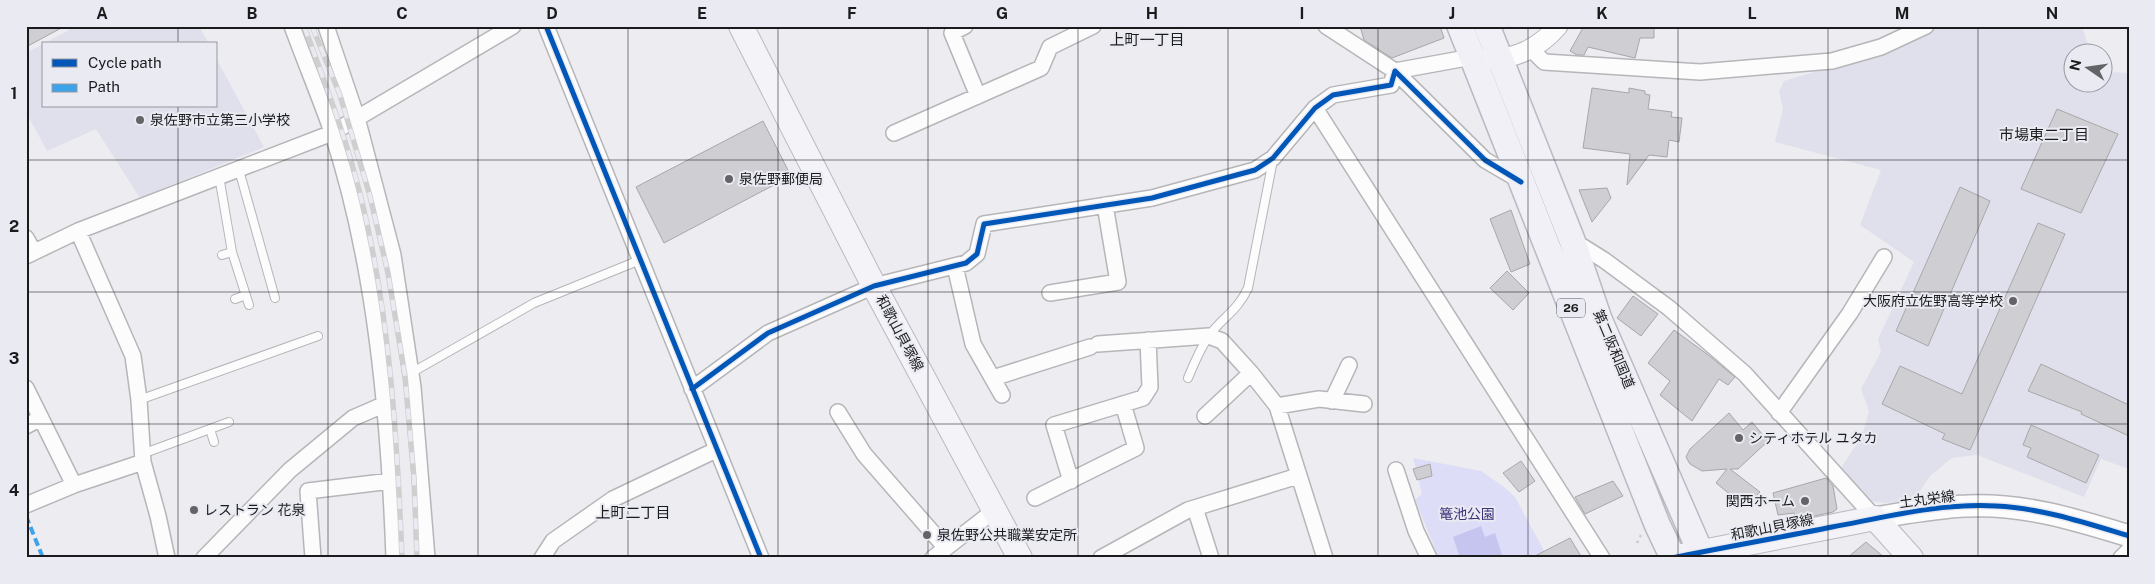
<svg xmlns="http://www.w3.org/2000/svg" width="2155" height="584" viewBox="0 0 2155 584" font-family="'Public Sans','Noto Sans JP',sans-serif">
<style>
.built{fill:#dfe0eb}
.green{fill:#ddddf8}
.water{fill:#c6c5f0}
.building{fill:#cfcfd3;stroke:#a7a7ab}
.lines{fill:none;stroke-linecap:round;stroke-linejoin:round}
.service-casing{stroke:#b6b6b9;stroke-width:10}
.minor-casing{stroke:#b6b6b9;stroke-width:18}
.tertiary-casing{stroke:#b6b6b9;stroke-width:21}
.secondary-casing{stroke:#b6b6b9;stroke-width:24}
.primary-casing{stroke:#bab9c4;stroke-width:26}
.trunk-casing{stroke:#bab9c4;stroke-width:28}
.path{stroke:#cdcdcf;stroke-width:2.5;stroke-dasharray:2.5 4;stroke-linecap:butt}
.service{stroke:#fcfcfd;stroke-width:8}
.minor{stroke:#fcfcfd;stroke-width:15}
.tertiary{stroke:#fcfcfd;stroke-width:19}
.secondary{stroke:#fcfcfd;stroke-width:21}
.primary{stroke:#f3f3f8;stroke-width:24}
.trunk{stroke:#f0f0f6;stroke-width:25}
.rail-casing{stroke:#cfcfd0;stroke-width:5.5}
.rail{stroke:#eaeaf3;stroke-width:4;stroke-dasharray:11;stroke-linecap:butt}
.quiet{stroke:#3da2ea;stroke-width:4;stroke-dasharray:8 4;stroke-linecap:butt}
.cycleway-casing{stroke:#eaeaf3;stroke-width:8}
.cycleway{stroke:#0057b8;stroke-width:5}
.grid{fill:none;stroke:#1b1b1e;stroke-width:1;stroke-opacity:0.55}
.poi-dot{fill:#646468;stroke:#eaeaf3;stroke-width:2}
.labels{text-anchor:middle;stroke-width:4;stroke-linejoin:round;paint-order:stroke}
.shield{fill:#eaeaf3;stroke:#59595e;stroke-width:1}
.shield-label{font-size:12px;font-weight:bold;fill:#1b1b1e}
.poi-label{font-size:14px;fill:#1b1b1e;stroke:#eaeaf3;text-anchor:start}
.street-label{font-size:14px;fill:#1b1b1e;stroke:#eaeaf3}
.park-label{font-size:14px;fill:#3d3379;stroke:#eaeaf3}
.neighbourhood-label{font-size:15px;fill:#1b1b1e;stroke:#eaeaf3}
.neatline{fill:none;stroke:#1b1b1e;stroke-width:2}
.grid-label{font-size:16px;text-anchor:middle;font-weight:bold;fill:#1b1b1e}
</style>
<rect width="100%" height="100%" fill="#ececf1"/>
<path class="built" d="M 67,26 L 199,26 L 209,44 L 44,44 L 44,106 L 216,106 L 216,58 L 264,147 L 140,198 L 96,129 L 47,151 L 26,112 L 26,53 L 69,30 Z
M 1935,26 L 2082,26 L 2090,52 L 2072,52 L 2072,82 L 2102,82 L 2103,70 L 2110,72 L 2129,73 L 2129,469 L 2101,459 L 2084,497 L 1977,455 L 1952,458 L 1930,476 L 1914,500 L 1884,503 L 1870,501 L 1839,471 L 1862,436 L 1869,411 L 1861,389 L 1881,352 L 1878,339 L 1914,262 L 1860,225 L 1881,170 L 1775,142 L 1783,109 L 1779,91 L 1784,81 L 1881,52 Z"/>
<path class="green" d="M 1413,458 L 1481,471 L 1504,487 L 1515,497 L 1548,558 L 1439,558 L 1415,500 L 1422,494 Z"/>
<path class="water" d="M 1481,526 L 1485,537 L 1495,533 L 1503,558 L 1460,558 L 1453,537 Z"/>
<path class="building" d="M 26,26 L 65,26 L 26,47 Z
M 1360,26 L 1440,26 L 1444,38 L 1392,58 L 1364,40 Z
M 1584,26 L 1654,26 L 1654,38 L 1640,38 L 1635,58 L 1588,47 L 1584,55 L 1577,55 L 1570,51 Z
M 1592,88 L 1629,93 L 1629,88 L 1645,91 L 1645,94 L 1650,95 L 1648,109 L 1672,112 L 1671,117 L 1682,118 L 1679,142 L 1669,140 L 1667,157 L 1649,155 L 1627,185 L 1630,154 L 1583,148 Z
M 2057,109 L 2118,134 L 2081,213 L 2021,189 Z
M 763,121 L 791,176 L 664,243 L 636,187 Z
M 1960,187 L 1990,201 L 1928,346 L 1896,331 Z
M 1607,188 L 1611,198 L 1592,222 L 1579,190 Z
M 1511,210 L 1530,264 L 1511,272 L 1490,219 Z
M 2038,223 L 2065,234 L 1970,450 L 1942,439 L 1945,434 L 1882,404 L 1900,366 L 1962,394 Z
M 1507,271 L 1529,293 L 1513,310 L 1490,288 Z
M 1633,296 L 1658,314 L 1641,336 L 1617,318 Z
M 1674,330 L 1707,354 L 1735,377 L 1728,385 L 1719,379 L 1692,421 L 1660,395 L 1670,381 L 1648,363 Z
M 2041,364 L 2129,405 L 2129,436 L 2081,414 L 2082,412 L 2028,391 Z
M 1729,413 L 1743,430 L 1752,422 L 1768,441 L 1738,469 L 1730,469 L 1760,492 L 1746,507 L 1716,483 L 1727,469 L 1702,471 L 1690,464 L 1686,457 L 1690,449 Z
M 2031,425 L 2099,455 L 2086,483 L 2027,457 L 2031,448 L 2023,445 Z
M 1521,461 L 1535,481 L 1519,492 L 1503,473 Z
M 1430,464 L 1432,476 L 1417,480 L 1413,469 Z
M 1826,478 L 1833,486 L 1837,509 L 1833,512 L 1796,520 L 1794,513 L 1778,515 L 1773,493 Z
M 1613,481 L 1623,496 L 1585,514 L 1575,497 Z
M 1570,538 L 1582,558 L 1531,558 Z
M 1866,542 L 1885,558 L 1847,558 Z"/>
<g class="lines">
<defs>
<path id="service" d="M 239,170 L 275,298
M 219,176 L 232,252 L 249,305
M 222,255 L 232,252
M 235,299 L 246,295
M 411,373 L 534,303 L 640,260
M 1188,378 C 1196,359 1204,339 1219,324 C 1232,311 1240,305 1248,288 L 1273,160
M 139,400 L 318,336
M 210,429 L 214,442
M 142,454 L 229,422"/>
<path id="minor" d="M 292,26 C 305,62 320,97 332,132 C 376,266 389,418 394,558
M 326,26 L 357,118 L 393,255 L 413,387 L 427,558
M 546,26 L 761,558
M 965,26 L 952,33 L 978,96
M 1326,26 L 1395,71 L 1472,57
M 1531,49 L 1544,62 L 1700,72 L 1832,61 L 1881,47 L 1926,26
M 1315,108 L 1602,558
M 894,133 L 1041,68 L 1050,47 L 1093,26
M 78,231 L 133,356 L 139,400 L 143,462 L 158,516 L 167,558
M 26,238 L 34,252
M 1572,240 L 1604,260 L 1669,308 L 1745,374 L 1875,518
M 26,256 L 78,231 L 332,133 L 513,26
M 955,266 L 973,344 L 1002,395
M 1050,293 L 1118,282 L 1105,205
M 1098,344 L 1209,336 L 1222,341 L 1251,373
M 993,378 L 1090,347
M 26,388 L 74,485
M 692,389 L 768,333 L 874,286 L 966,263 L 977,254 L 984,224 L 1152,198 L 1255,170 L 1273,158 L 1315,108 L 1333,95 L 1391,85 L 1395,71 L 1485,160 L 1521,181
M 1332,401 L 1349,365
M 1277,406 L 1319,399 L 1364,404
M 838,412 L 864,454 L 946,548
M 1779,413 L 1850,313 L 1884,257
M 1205,416 L 1251,373 L 1277,406 L 1325,558
M 26,426 L 41,418
M 1396,470 L 1416,531 L 1429,558
M 1071,481 L 1054,425 L 1143,398 L 1150,387 L 1148,340
M 1035,498 L 1136,448 L 1123,404
M 26,505 L 74,485 L 143,462
M 1195,508 L 1211,558
M 204,558 L 290,470 L 353,418 L 383,405
M 313,558 L 308,491 L 391,481
M 542,558 L 553,541 L 613,499 L 716,450
M 933,558 L 995,510
M 1101,558 L 1188,510 L 1298,476
M 2121,558 L 2129,550"/>
<path id="tertiary" d="M 1487,58 C 1514,61 1540,47 1558,26"/>
<path id="secondary" d="M 1875,518 C 1906,513 1936,507 1967,506 C 2022,503 2077,520 2129,536"/>
<path id="primary" d="M 741,26 L 874,286 L 1020,558
M 1672,558 L 1875,518 L 1911,558"/>
<path id="trunk" d="M 1460,26 L 1657,524 L 1673,558
M 1487,26 L 1572,240 L 1599,319 L 1703,558"/>
</defs>
<use href="#service" class="service-casing"/>
<use href="#minor" class="minor-casing"/>
<use href="#tertiary" class="tertiary-casing"/>
<use href="#secondary" class="secondary-casing"/>
<use href="#primary" class="primary-casing"/>
<use href="#trunk" class="trunk-casing"/>
<path class="path" d="M 1637,543 L 1641,535"/>
<use href="#service" class="service"/>
<use href="#minor" class="minor"/>
<use href="#tertiary" class="tertiary"/>
<use href="#secondary" class="secondary"/>
<use href="#primary" class="primary"/>
<use href="#trunk" class="trunk"/>
<defs>
<path id="rail" d="M 304,26 C 325,83 347,140 361,198 C 390,316 397,437 402,558
M 312,26 L 340,95 L 370,196 L 388,273 L 405,376 L 414,478 L 417,558"/>
</defs>
<use href="#rail" class="rail-casing"/>
<use href="#rail" class="rail"/>
<path class="quiet" d="M 26,516 L 43,558"/>
<defs>
<path id="cycleway" d="M 546,26 L 761,558
M 692,389 L 768,333 L 874,286 L 966,263 L 977,254 L 984,224 L 1152,198 L 1255,170 L 1273,158 L 1315,108 L 1333,95 L 1391,85 L 1395,71 L 1485,160 L 1521,182
M 1672,558 C 1725,547 1778,538 1832,527 C 1886,517 1940,503 1996,506 C 2041,508 2086,523 2129,536"/>
</defs>
<use href="#cycleway" class="cycleway-casing"/>
<use href="#cycleway" class="cycleway"/>
</g>
<path class="grid" d="M 178,26 L 178,44M 328,26 L 328,558M 478,26 L 478,558M 628,26 L 628,558M 778,26 L 778,558M 928,26 L 928,558M 1078,26 L 1078,558M 1228,26 L 1228,558M 1378,26 L 1378,558M 1528,26 L 1528,558M 1678,26 L 1678,558M 1828,26 L 1828,558M 1978,26 L 1978,558M 178,106 L 178,558M 26,160 L 2129,160M 26,292 L 2129,292M 26,424 L 2129,424"/>
<g class="poi-dot">
<circle cx="140" cy="120" r="5"/>
<circle cx="729" cy="179" r="5"/>
<circle cx="2013" cy="301" r="5"/>
<circle cx="1739" cy="438" r="5"/>
<circle cx="1805" cy="501" r="5"/>
<circle cx="194" cy="510" r="5"/>
<circle cx="927" cy="535" r="5"/>
</g>
<g class="labels">
<rect class="shield" x="1557" y="298.5" width="28" height="19" rx="4"/>
<g class="shield-label">
<text x="1571" y="312">26</text>
</g>
<g class="poi-label">
<text x="150" y="125">泉佐野市立第三小学校</text>
<text x="739" y="184">泉佐野郵便局</text>
<text x="2003" y="306" text-anchor="end">大阪府立佐野高等学校</text>
<text x="1749" y="443">シティホテル ユタカ</text>
<text x="1795" y="506" text-anchor="end">関西ホーム</text>
<text x="204" y="515">レストラン 花泉</text>
<text x="937" y="540">泉佐野公共職業安定所</text>
</g>
<g class="street-label">
<text transform="translate(900 333) rotate(62)" y="5">和歌山貝塚線</text>
<text transform="translate(1614 349) rotate(67)" y="5">第二阪和国道</text>
<text transform="translate(1927 499) rotate(-7)" y="5">土丸栄線</text>
<text transform="translate(1772 527) rotate(-11)" y="5">和歌山貝塚線</text>
</g>
<g class="park-label">
<text x="1467" y="519">篭池公園</text>
</g>
<g class="neighbourhood-label">
<text x="1147" y="45">上町一丁目</text>
<text x="2044" y="140">市場東二丁目</text>
<text x="633" y="518">上町二丁目</text>
</g>
</g>
<rect width="2155" height="584" fill="none" stroke="#eaeaf3" stroke-width="55"/>
<rect x="42" y="42" width="175" height="65" fill="#eaeaf3" stroke="#97979e"/>
<rect x="52" y="59" width="25" height="8" fill="#0057b8" stroke="#97979e"/>
<text x="88" y="68" font-size="15" fill="#1b1b1e">Cycle path</text>
<rect x="52" y="84" width="25" height="8" fill="#3da2ea" stroke="#97979e"/>
<text x="88" y="92" font-size="15" fill="#1b1b1e">Path</text>
<g transform="translate(2088 68) rotate(283)"><circle r="24" fill="#eaeaf3" stroke="#97979e"/>
<path d="M0-4L9 19L0 12L-9 19Z" fill="#646468"/>
<text y="-8" font-size="14" font-weight="bold" text-anchor="middle" fill="#1b1b1e">N</text>
</g>
<rect x="28" y="28" width="2100" height="528" class="neatline"/>
<g class="grid-label">
<text x="102" y="19">A</text>
<text x="252" y="19">B</text>
<text x="402" y="19">C</text>
<text x="552" y="19">D</text>
<text x="702" y="19">E</text>
<text x="852" y="19">F</text>
<text x="1002" y="19">G</text>
<text x="1152" y="19">H</text>
<text x="1302" y="19">I</text>
<text x="1452" y="19">J</text>
<text x="1602" y="19">K</text>
<text x="1752" y="19">L</text>
<text x="1902" y="19">M</text>
<text x="2052" y="19">N</text>
<text x="14" y="99">1</text>
<text x="14" y="232">2</text>
<text x="14" y="364">3</text>
<text x="14" y="496">4</text>
</g>
</svg>
